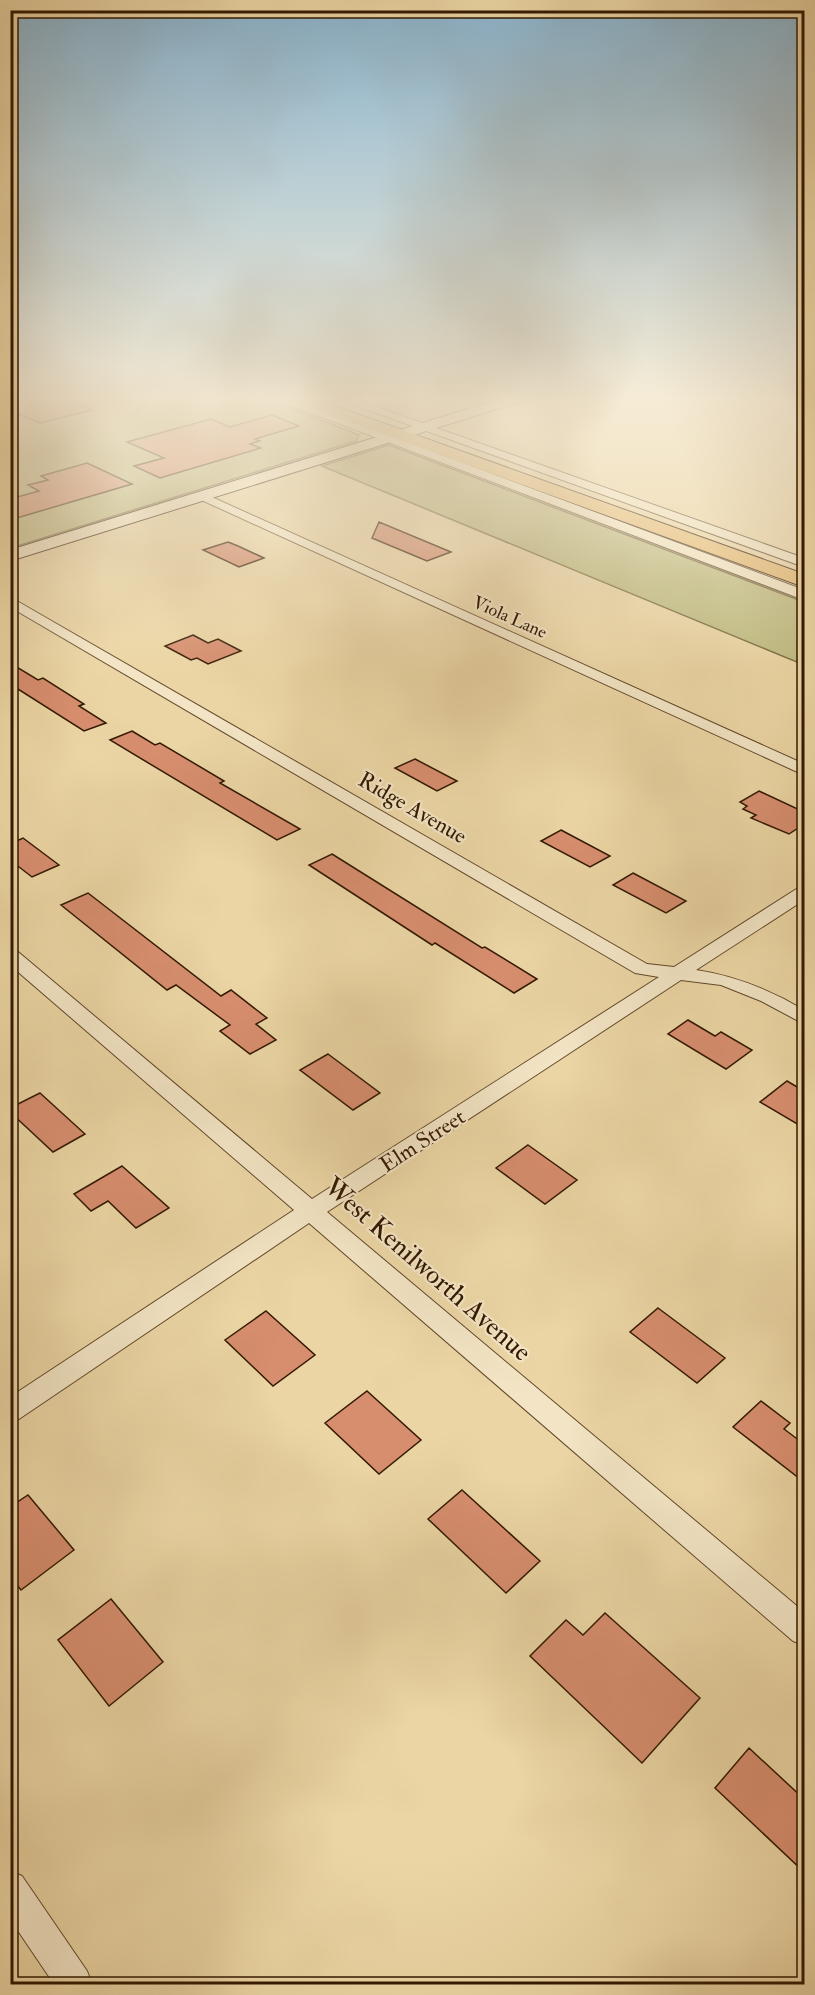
<svg xmlns="http://www.w3.org/2000/svg" width="815" height="1995" viewBox="0 0 815 1995" font-family="'IM FELL Double Pica',serif">
<style>
.green{fill:#bfbb81;stroke:#796a41;stroke-width:1.5}
.building{fill:#d78e6f;stroke:#331901;stroke-width:1.5}
.lines{fill:none;stroke-linecap:round;stroke-linejoin:round}
.minor-casing{stroke:#61482a;stroke-width:2}
.tertiary-casing{stroke:#61482a;stroke-width:2}
.secondary-casing{stroke:#331901;stroke-width:2}
.trunk-casing{stroke:#331901;stroke-width:2}
.minor{fill:#f2e4c4;fill-rule:evenodd}
.tertiary{fill:#f2e4c4;fill-rule:evenodd}
.secondary{fill:#f2e4c4;fill-rule:evenodd}
.trunk{fill:#e6ba72;fill-rule:evenodd}
.labels{text-anchor:middle;stroke-width:4.5;stroke-linejoin:round;paint-order:stroke}
.far-street-label{font-size:18px;fill:#331901;stroke:#f2e4c4}
.street-label{font-size:22px;fill:#331901;stroke:#f2e4c4}
.near-street-label{font-size:27px;fill:#331901;stroke:#f2e4c4}
</style>
<rect width="100%" height="100%" fill="#ebd5a4"/>
<filter id="stains"><feTurbulence type="fractalNoise" baseFrequency=".00333" numOctaves="4"/><feColorMatrix values="0 0 0 0 .2 0 0 0 0 .09 0 0 0 0 .02 0 0 0 .5 -.17"/></filter>
<radialGradient id="worn" r=".72"><stop offset=".6" stop-color="#630" stop-opacity="0"/><stop offset="1" stop-color="#630" stop-opacity=".3"/></radialGradient>
<path class="green" d="M 11,397 L 262,397 L 359,435 L 356,441 L 11,548 Z
M 389,445 L 804,602 L 804,665 L 322,466 Z"/>
<path class="building" d="M 10,397 L 64,397 L 93,410 L 40,423 L 10,411 Z
M 272,415 L 299,426 L 255,439 L 260,441 L 250,444 L 261,448 L 160,478 L 134,466 L 164,458 L 127,442 L 211,419 L 230,427 Z
M 87,463 L 132,484 L 10,520 L 10,499 L 39,491 L 28,485 L 48,480 L 41,476 Z
M 379,522 L 451,552 L 427,561 L 372,538 Z
M 228,542 L 238,546 L 264,558 L 239,567 L 203,550 Z
M 193,635 L 208,643 L 218,639 L 241,651 L 208,664 L 197,658 L 191,660 L 165,646 Z
M 10,663 L 38,680 L 43,678 L 84,704 L 79,706 L 106,723 L 84,731 L 10,684 Z
M 132,731 L 155,745 L 160,743 L 224,781 L 220,783 L 300,829 L 277,840 L 110,740 Z
M 415,759 L 457,781 L 437,791 L 395,768 Z
M 759,791 L 804,812 L 804,824 L 789,834 L 751,818 L 756,815 L 743,809 L 747,806 L 740,802 Z
M 561,830 L 610,856 L 590,867 L 541,841 Z
M 23,838 L 59,865 L 32,877 L 10,860 L 10,844 Z
M 332,854 L 482,948 L 485,947 L 537,979 L 514,993 L 435,943 L 432,945 L 309,865 Z
M 633,873 L 686,901 L 666,913 L 613,885 Z
M 88,893 L 221,996 L 231,990 L 267,1018 L 256,1024 L 276,1040 L 250,1054 L 220,1031 L 230,1025 L 176,985 L 167,990 L 61,905 Z
M 688,1020 L 715,1036 L 721,1032 L 752,1050 L 726,1069 L 668,1034 Z
M 328,1054 L 380,1093 L 353,1110 L 300,1070 Z
M 787,1081 L 804,1091 L 804,1128 L 760,1102 Z
M 40,1093 L 85,1134 L 53,1152 L 10,1112 L 10,1108 Z
M 528,1145 L 577,1180 L 545,1204 L 496,1168 Z
M 122,1166 L 169,1208 L 136,1228 L 108,1201 L 91,1211 L 74,1194 Z
M 658,1308 L 725,1358 L 697,1383 L 630,1332 Z
M 266,1311 L 315,1355 L 273,1386 L 225,1340 Z
M 367,1391 L 421,1440 L 379,1474 L 325,1423 Z
M 761,1401 L 790,1423 L 784,1429 L 804,1444 L 804,1482 L 733,1427 Z
M 462,1490 L 540,1561 L 506,1593 L 428,1519 Z
M 28,1495 L 74,1550 L 21,1590 L 10,1576 L 10,1507 Z
M 111,1599 L 163,1662 L 109,1706 L 58,1640 Z
M 605,1613 L 700,1698 L 642,1763 L 530,1656 L 566,1620 L 583,1635 Z
M 749,1748 L 804,1799 L 804,1872 L 715,1788 Z"/>
<g class="lines">
<defs>
<path id="minor" d="M 197,494 L 205,494 L 804,764 L 804,775 L 197,498 Z
M 10,597 L 647,964 L 674,967 L 798,888 L 804,887 L 804,900 L 696,970 C 736,976 770,990 804,1010 L 804,1024 L 761,1001 L 721,985 L 681,980 L 327,1212 L 804,1612 L 804,1645 L 793,1641 L 309,1223 L 19,1419 L 10,1422 L 10,1397 L 294,1210 L 10,965 L 10,949 L 17,951 L 312,1199 L 659,977 L 635,973 L 10,607 Z
M 10,1871 L 22,1876 L 87,1971 L 92,1984 L 54,1984 L 10,1919 Z"/>
<path id="tertiary" d="M 269,397 L 286,397 L 804,590 L 804,600 Z
M 332,397 L 349,397 L 804,558 L 804,567 Z"/>
<path id="secondary" d="M 507,397 L 528,397 L 526,400 L 10,561 L 10,550 Z"/>
<path id="trunk" d="M 287,397 L 310,397 L 804,574 L 804,587 L 289,400 Z"/>
</defs>
<use href="#minor" class="minor-casing"/>
<use href="#tertiary" class="tertiary-casing"/>
<use href="#secondary" class="secondary-casing"/>
<use href="#trunk" class="trunk-casing"/>
<use href="#minor" class="minor"/>
<use href="#tertiary" class="tertiary"/>
<use href="#secondary" class="secondary"/>
<use href="#trunk" class="trunk"/>
</g>
<linearGradient id="sky" x2="0" y2="1"><stop stop-color="#89b5d1"/><stop offset="0.59" stop-color="#f6ecd6"/><stop offset="1" stop-color="#f6ecd6" stop-opacity="0"/></linearGradient>
<rect width="815" height="676" fill="url(#sky)"/>
<g class="labels">
<g class="far-street-label">
<text transform="translate(510 617) rotate(24)" y="6">Viola Lane</text>
</g>
<g class="street-label">
<text transform="translate(413 807) rotate(30)" y="8">Ridge Avenue</text>
<text transform="translate(422 1140) rotate(-33)" y="8">Elm Street</text>
</g>
<g class="near-street-label">
<text transform="translate(428 1269) rotate(41)" y="9">West Kenilworth Avenue</text>
</g>
</g>
<rect width="815" height="1995" fill="none" stroke="#ebd5a4" stroke-width="36"/>
<rect x="12" y="12" width="791" height="1971" fill="none" stroke="#331901" stroke-width="3"/>
<rect x="18" y="18" width="779" height="1959" fill="none" stroke="#331901" stroke-width="1.5"/>
<rect width="100%" height="100%" filter="url(#stains)"/>
<rect width="100%" height="100%" fill="url(#worn)"/>
</svg>
